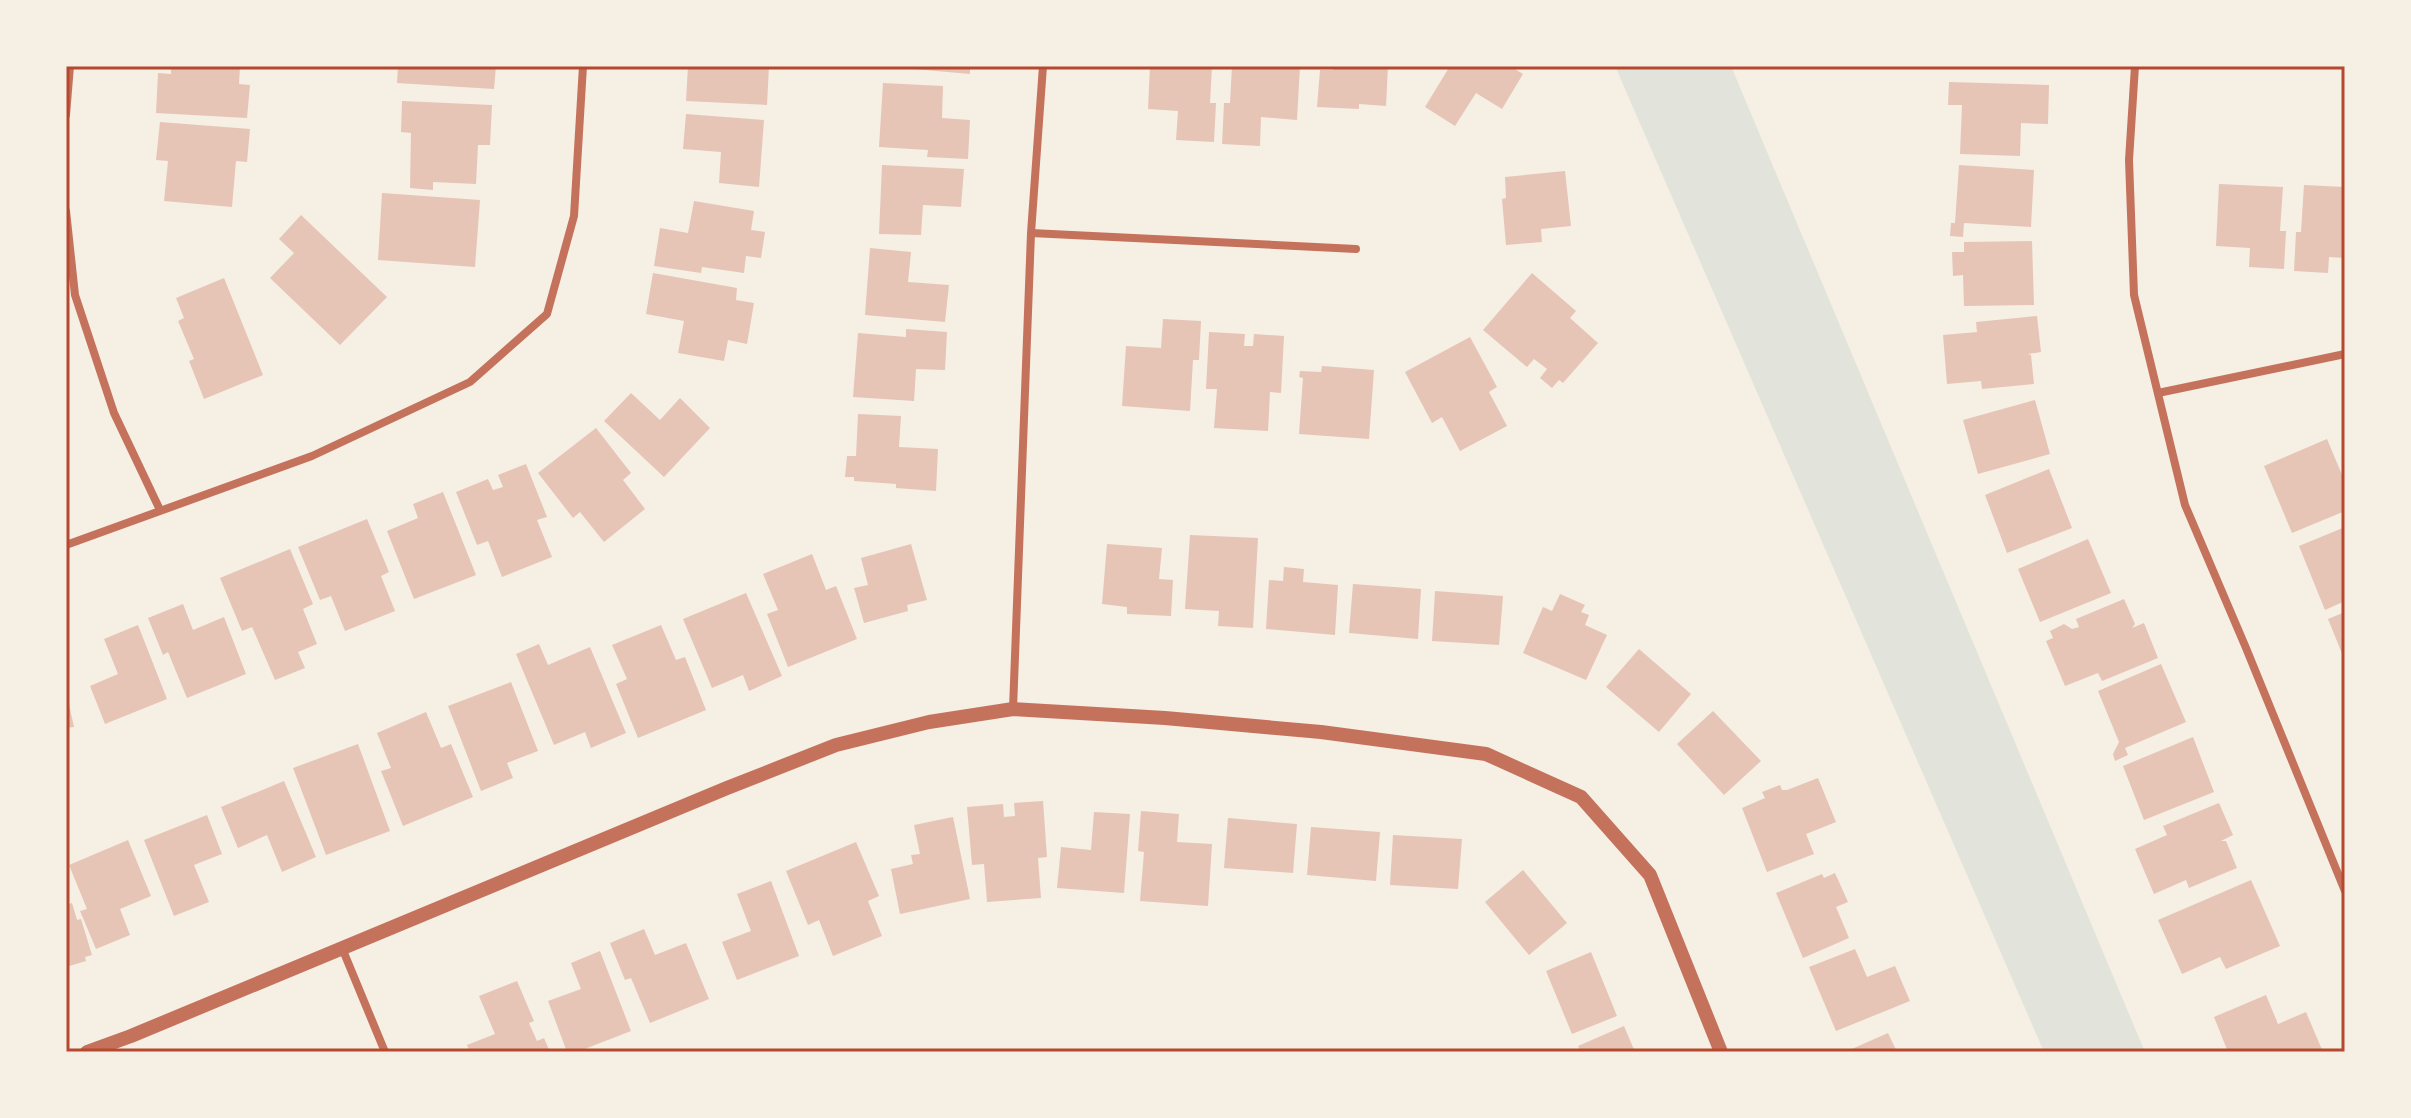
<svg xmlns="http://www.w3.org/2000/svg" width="2411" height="1118" viewBox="0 0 2411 1118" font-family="Ubuntu,sans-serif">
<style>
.green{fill:#e2e4dc}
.building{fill:#e6c5b7}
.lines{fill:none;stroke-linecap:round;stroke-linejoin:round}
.minor{stroke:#c5725c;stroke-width:8}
.tertiary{stroke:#c5725c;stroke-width:14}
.neatline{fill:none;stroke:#b5482f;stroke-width:3}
</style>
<rect width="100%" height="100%" fill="#f6efe4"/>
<path class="green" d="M 1615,66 L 1731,66 L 2145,1052 L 2044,1052 Z"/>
<path class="building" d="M 171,66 L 240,66 L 239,84 L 250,85 L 247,118 L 156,113 L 158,73 L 171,74 Z
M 398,66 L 496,66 L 494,89 L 397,83 Z
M 688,66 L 769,66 L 767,105 L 686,101 Z
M 902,66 L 970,66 L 970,74 L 902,68 Z
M 1150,66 L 1212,66 L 1210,103 L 1216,103 L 1214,142 L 1176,140 L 1178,111 L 1148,109 Z
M 1232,66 L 1300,66 L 1297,120 L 1261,117 L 1260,146 L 1222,144 L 1224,103 L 1230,103 Z
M 1334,66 L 1388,66 L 1386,106 L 1359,104 L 1359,109 L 1317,107 L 1320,70 L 1333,70 Z
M 1450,66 L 1510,66 L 1523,74 L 1502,109 L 1476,93 L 1455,126 L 1425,107 Z
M 1949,82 L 2049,85 L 2048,124 L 2021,123 L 2020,156 L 1960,154 L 1962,105 L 1948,105 Z
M 883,83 L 943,86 L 942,118 L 970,120 L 968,159 L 927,157 L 928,150 L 879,147 Z
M 402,101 L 492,105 L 490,145 L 478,145 L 476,184 L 433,182 L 433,190 L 410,188 L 411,133 L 401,132 Z
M 686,114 L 764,120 L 759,187 L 719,183 L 721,152 L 683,149 Z
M 160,122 L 250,129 L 247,162 L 236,161 L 232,207 L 164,201 L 168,161 L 156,160 Z
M 882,165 L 964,169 L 961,207 L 923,205 L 921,235 L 879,234 Z
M 1959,165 L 2034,170 L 2031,227 L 1964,223 L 1963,237 L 1950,236 L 1951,223 L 1955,223 Z
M 1565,171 L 1571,226 L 1541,229 L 1542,242 L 1506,245 L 1502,199 L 1506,198 L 1505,177 Z
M 2219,184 L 2283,187 L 2280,231 L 2286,231 L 2284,269 L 2249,267 L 2250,248 L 2216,246 Z
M 2304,185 L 2345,187 L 2345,258 L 2329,257 L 2328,273 L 2294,271 L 2296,232 L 2301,232 Z
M 382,193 L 480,200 L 475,267 L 378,260 Z
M 694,201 L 754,211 L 751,230 L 765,232 L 761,258 L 746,256 L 744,273 L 702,267 L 701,273 L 654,266 L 660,228 L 688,233 Z
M 301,215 L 387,297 L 340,345 L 270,278 L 294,253 L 279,239 Z
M 2032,241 L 2034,305 L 1964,306 L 1963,275 L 1953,276 L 1952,252 L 1964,252 L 1964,242 Z
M 870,248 L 911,252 L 908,282 L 949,285 L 945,322 L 865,315 Z
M 653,273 L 737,288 L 736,300 L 754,303 L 747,344 L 728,340 L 724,361 L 678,353 L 684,321 L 646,314 Z
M 1532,273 L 1576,311 L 1570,318 L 1598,343 L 1563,383 L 1559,380 L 1552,388 L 1540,378 L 1547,369 L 1534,359 L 1527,367 L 1483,330 Z
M 224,278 L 263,375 L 204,399 L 189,361 L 194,359 L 178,321 L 184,318 L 176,298 Z
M 2037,316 L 2041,352 L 2028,354 L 2031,355 L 2034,384 L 1982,389 L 1981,381 L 1947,384 L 1943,335 L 1977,332 L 1976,322 Z
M 1163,319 L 1201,321 L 1199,360 L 1193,360 L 1190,411 L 1122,406 L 1126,346 L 1161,348 Z
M 906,329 L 947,332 L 945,370 L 916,369 L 914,401 L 853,397 L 858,333 L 906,337 Z
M 1209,332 L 1245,334 L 1244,346 L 1253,346 L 1254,334 L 1284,336 L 1281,393 L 1270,392 L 1268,431 L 1214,428 L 1217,389 L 1206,389 Z
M 1470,337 L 1497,387 L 1489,392 L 1507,426 L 1460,451 L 1442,417 L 1432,423 L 1405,372 Z
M 1322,366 L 1374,370 L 1369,439 L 1299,434 L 1303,378 L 1299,377 L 1300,371 L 1321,372 Z
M 631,393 L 660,420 L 680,398 L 710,428 L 664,477 L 604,421 Z
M 2035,400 L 2050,454 L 1978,474 L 1963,420 Z
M 858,414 L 901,416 L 899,447 L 938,449 L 936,491 L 896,488 L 896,484 L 854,481 L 854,477 L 845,477 L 847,456 L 856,456 Z
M 596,428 L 631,473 L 623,480 L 645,509 L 604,542 L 580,512 L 573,518 L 538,473 Z
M 2327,439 L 2345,482 L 2345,511 L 2292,533 L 2264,466 Z
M 526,464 L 547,517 L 537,520 L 552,557 L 502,577 L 488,541 L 477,545 L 456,492 L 488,479 L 493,490 L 503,487 L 498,475 Z
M 2049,469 L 2072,528 L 2007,553 L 1985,495 Z
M 443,492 L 476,575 L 414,599 L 387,531 L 418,518 L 413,504 Z
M 367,519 L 389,572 L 381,576 L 395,611 L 345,631 L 331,596 L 320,600 L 298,547 Z
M 2345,527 L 2345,601 L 2325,610 L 2299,546 Z
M 1190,535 L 1258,538 L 1253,628 L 1218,626 L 1219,611 L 1185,609 Z
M 2088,539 L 2111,593 L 2040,622 L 2018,569 Z
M 911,544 L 927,600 L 907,605 L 908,611 L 864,623 L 854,588 L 868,585 L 861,558 Z
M 1107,544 L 1162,548 L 1159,579 L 1173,580 L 1171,616 L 1127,614 L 1127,607 L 1102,604 Z
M 290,549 L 313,604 L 303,609 L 317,644 L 298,652 L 305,668 L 275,680 L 252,627 L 242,631 L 220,578 Z
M 812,554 L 826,590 L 836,586 L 857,639 L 788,667 L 767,614 L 778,610 L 763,574 Z
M 1284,567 L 1304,569 L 1303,582 L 1338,585 L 1335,635 L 1266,629 L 1269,580 L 1283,581 Z
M 1353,584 L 1421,589 L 1418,639 L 1349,633 Z
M 1435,591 L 1503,596 L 1499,645 L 1432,641 Z
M 746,593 L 782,676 L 749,691 L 743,675 L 712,688 L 683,619 Z
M 1560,594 L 1585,605 L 1581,612 L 1589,615 L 1585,625 L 1607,635 L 1586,680 L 1523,653 L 1543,607 L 1552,611 Z
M 2124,599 L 2135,624 L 2132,628 L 2144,623 L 2158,658 L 2102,681 L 2098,673 L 2065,686 L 2046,641 L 2053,638 L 2050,631 L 2064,624 L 2072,629 L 2079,627 L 2076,619 Z
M 183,604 L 193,630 L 224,617 L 246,674 L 187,698 L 168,652 L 163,655 L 148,618 Z
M 2345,612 L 2345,661 L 2328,619 Z
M 138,625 L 167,699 L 105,724 L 90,686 L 118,674 L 104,639 Z
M 661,625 L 676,660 L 685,657 L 706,710 L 638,738 L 616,684 L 627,679 L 612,645 Z
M 539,644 L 548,665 L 590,647 L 626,733 L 591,748 L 585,732 L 554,745 L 516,654 Z
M 1639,649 L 1691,694 L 1659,732 L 1606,687 Z
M 2161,664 L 2186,722 L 2125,748 L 2128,755 L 2115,761 L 2113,754 L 2119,742 L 2098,691 Z
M 511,682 L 538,751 L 507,763 L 513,778 L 481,791 L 448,706 Z
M 66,691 L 74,727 L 66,728 Z
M 1713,711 L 1761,761 L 1724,795 L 1677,744 Z
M 426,712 L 441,748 L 451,744 L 473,797 L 403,826 L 381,771 L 391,768 L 377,733 Z
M 2193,737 L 2214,792 L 2144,820 L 2123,766 Z
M 358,744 L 390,831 L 326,855 L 293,768 Z
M 1818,778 L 1836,822 L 1806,834 L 1814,854 L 1767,872 L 1742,808 L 1765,798 L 1762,792 L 1780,785 L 1782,790 L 1787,790 Z
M 284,781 L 316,857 L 282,872 L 267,835 L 238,848 L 221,807 Z
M 1043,801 L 1047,857 L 1038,858 L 1041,898 L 987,902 L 984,864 L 972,865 L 967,807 L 1003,804 L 1004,817 L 1015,816 L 1014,803 Z
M 2219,803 L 2233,835 L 2221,841 L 2226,841 L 2237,868 L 2189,888 L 2186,880 L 2154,894 L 2135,849 L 2167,835 L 2163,826 Z
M 1141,811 L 1179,814 L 1177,842 L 1212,844 L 1208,906 L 1140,901 L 1144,852 L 1138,851 Z
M 1094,812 L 1130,814 L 1124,893 L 1057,888 L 1061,847 L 1091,850 Z
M 207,815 L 222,854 L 194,865 L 209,902 L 174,916 L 144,840 Z
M 953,817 L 970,899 L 900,914 L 891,869 L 913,864 L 911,855 L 920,854 L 914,825 Z
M 1228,818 L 1297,824 L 1293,873 L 1224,868 Z
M 1311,827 L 1380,832 L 1376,881 L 1307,875 Z
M 1393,835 L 1462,839 L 1458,889 L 1390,885 Z
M 128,840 L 151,896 L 120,909 L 130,935 L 96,949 L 80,911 L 87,909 L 69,865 Z
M 856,842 L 879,896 L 868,901 L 882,936 L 833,956 L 819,920 L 808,925 L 786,871 Z
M 1523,870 L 1567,923 L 1529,955 L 1485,902 Z
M 1835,873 L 1848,902 L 1836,907 L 1849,938 L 1803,958 L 1776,893 L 1822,874 L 1824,878 Z
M 2251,880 L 2280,946 L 2226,969 L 2220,957 L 2182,974 L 2158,920 Z
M 771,881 L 799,956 L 737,980 L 722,942 L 751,931 L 737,894 Z
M 72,903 L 77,920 L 81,919 L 92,955 L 85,957 L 86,961 L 66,967 L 66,905 Z
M 644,929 L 655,955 L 686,943 L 709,999 L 650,1023 L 631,978 L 625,980 L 610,943 Z
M 1855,949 L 1867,977 L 1895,966 L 1910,1001 L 1836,1031 L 1809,967 Z
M 600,951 L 631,1031 L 577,1052 L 567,1052 L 548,1001 L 581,989 L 571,963 Z
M 1591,952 L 1617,1016 L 1572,1034 L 1546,971 Z
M 517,981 L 534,1021 L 529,1023 L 537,1041 L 544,1038 L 550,1052 L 470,1052 L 467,1045 L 495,1034 L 479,996 Z
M 2266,995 L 2278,1024 L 2306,1012 L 2323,1052 L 2228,1052 L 2214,1017 Z
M 1624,1026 L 1635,1052 L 1581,1052 L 1578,1046 Z
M 1888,1033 L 1897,1052 L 1845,1052 Z"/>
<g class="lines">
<path class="minor" d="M 2135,66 L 2129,160 L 2134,295 L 2185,505 L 2246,648 L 2345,891
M 66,115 L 70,66
M 66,211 L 75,295 L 114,413 L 160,510
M 1031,233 L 1356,249
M 2158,393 L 2345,354
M 66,545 L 312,456 L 470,382 L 547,314 L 574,216 L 583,66
M 1013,709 L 1031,233 L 1043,66
M 342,948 L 385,1052"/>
<path class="tertiary" d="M 87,1052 L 131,1036 L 727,788 L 836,745 L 929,722 L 1013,709 L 1165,718 L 1321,732 L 1486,754 L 1581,797 L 1650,875 L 1721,1052"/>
</g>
<rect width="2411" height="1118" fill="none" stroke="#f6efe4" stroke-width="136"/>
<rect x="68" y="68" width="2275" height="982" class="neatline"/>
</svg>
